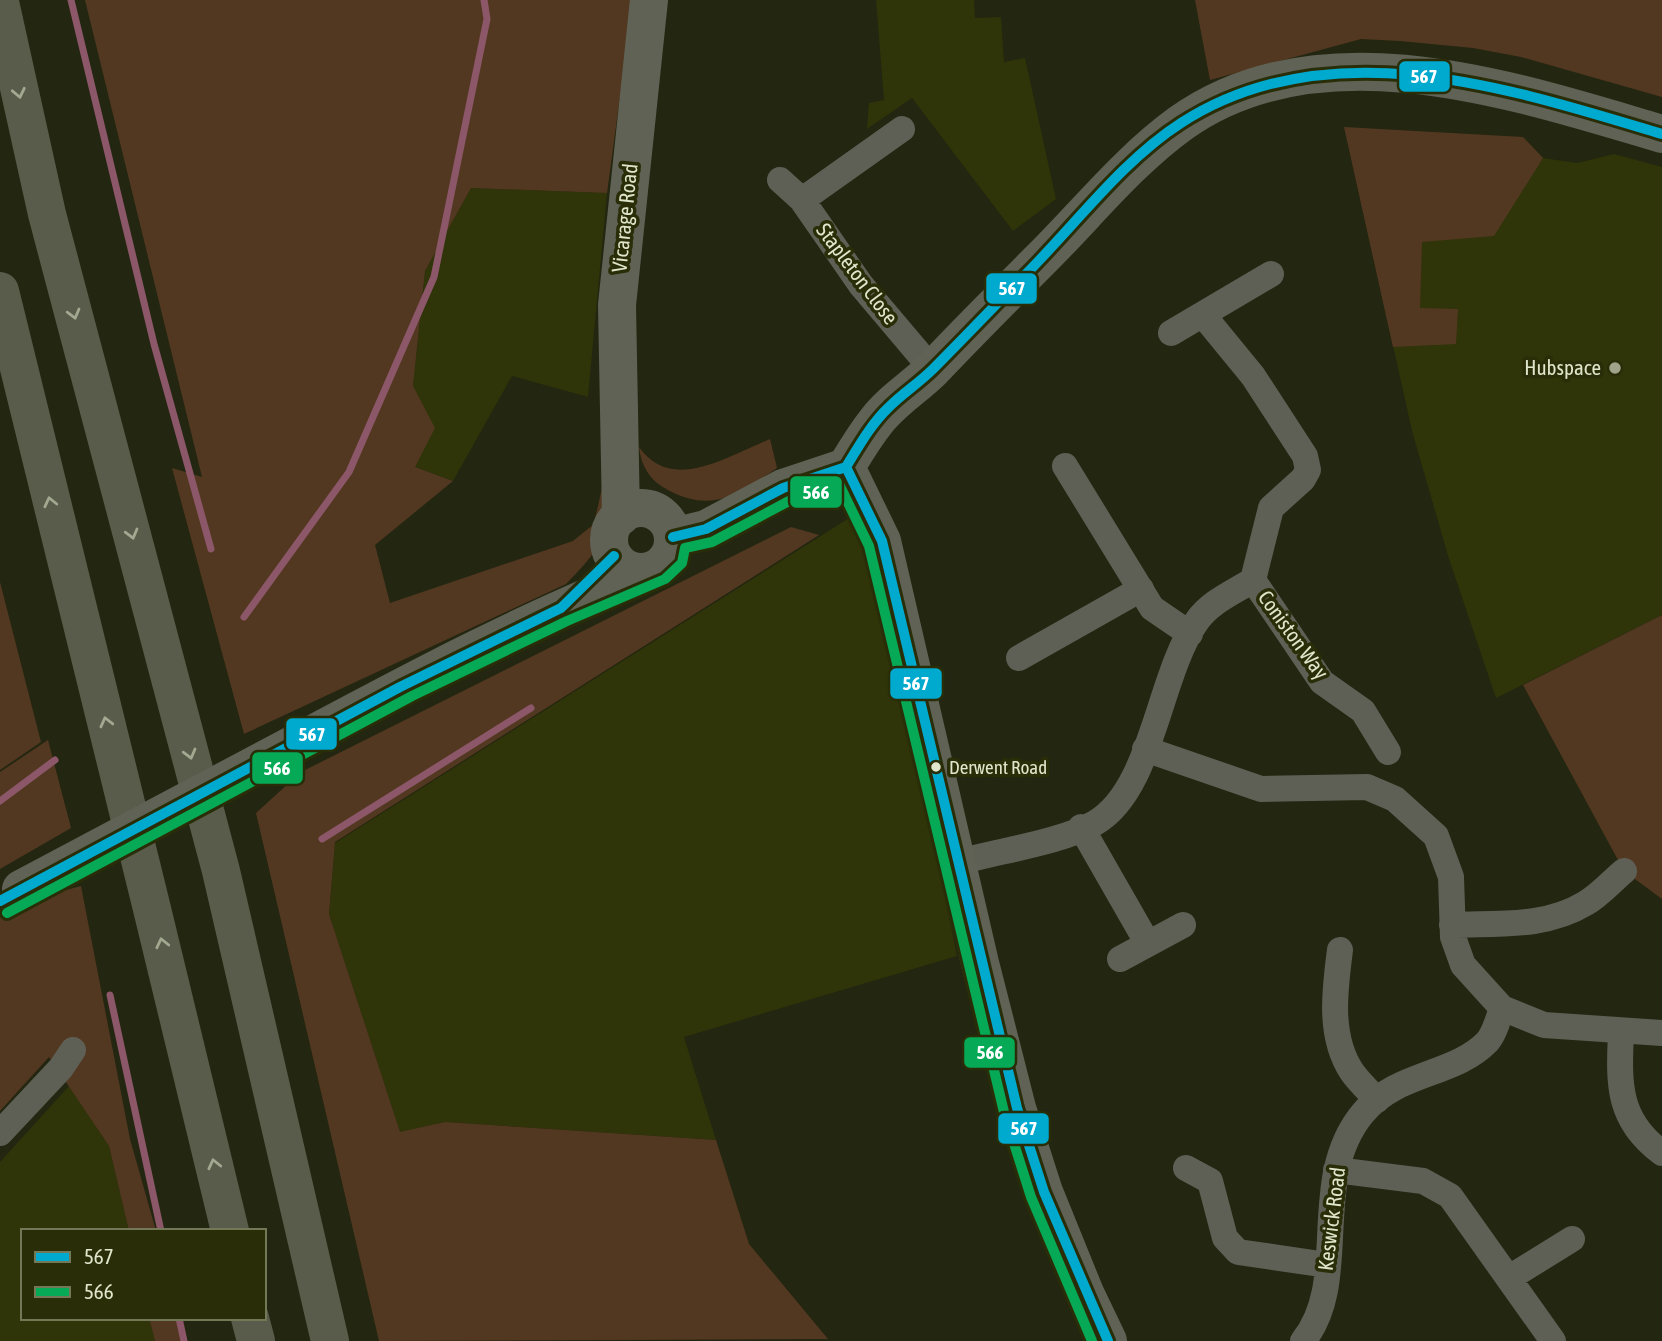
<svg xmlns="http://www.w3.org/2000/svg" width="1662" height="1341" viewBox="0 0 1662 1341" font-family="'Asap Condensed',sans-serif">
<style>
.built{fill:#2f3409}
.green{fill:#533821}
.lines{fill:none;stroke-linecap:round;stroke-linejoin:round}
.stream{stroke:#8c5769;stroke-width:7}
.street{stroke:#5e6056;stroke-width:26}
.secondary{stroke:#5f6254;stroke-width:38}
.highway{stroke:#595c4a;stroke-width:38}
.secondary-bridge{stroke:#5f6254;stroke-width:38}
.bus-1-casing{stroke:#2a2e08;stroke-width:16}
.bus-2-casing{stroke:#2a2e08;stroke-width:16}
.bus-1{stroke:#00a9ce;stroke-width:10}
.bus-2{stroke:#06aa56;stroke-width:10}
.oneway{stroke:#a3a891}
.poi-dot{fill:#9ea38a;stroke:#2a2e08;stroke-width:2.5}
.bus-dot{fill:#e0e6cb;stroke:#2a2e08;stroke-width:2.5}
.labels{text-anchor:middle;stroke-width:7;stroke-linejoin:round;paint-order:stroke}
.bus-label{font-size:19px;fill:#e0e6cb;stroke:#2a2e08;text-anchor:start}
.street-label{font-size:21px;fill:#e0e6cb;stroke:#2a2e08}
.poi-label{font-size:21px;fill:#e0e6cb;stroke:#2a2e08;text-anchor:end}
.line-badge{stroke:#2a2e08;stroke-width:2.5}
.badge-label{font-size:19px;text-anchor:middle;font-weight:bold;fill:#fff}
</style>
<rect width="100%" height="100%" fill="#232610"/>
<path class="built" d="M 876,0 L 974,0 L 975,18 L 1001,17 L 1004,62 L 1025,58 L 1056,199 L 1013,231 L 912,98 L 867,129 L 869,103 L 884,100 Z
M 1523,137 L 1543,158 L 1577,163 L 1614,154 L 1662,167 L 1662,615 L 1496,698 L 1449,559 L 1412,431 L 1353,166 Z
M 471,188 L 607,193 L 588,397 L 512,376 L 453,481 L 415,467 L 413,386 L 425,271 Z
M 849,518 L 882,580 L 957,956 L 684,1037 L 716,1140 L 445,1122 L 400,1133 L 329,914 L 335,843 Z
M 69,1086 L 109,1146 L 129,1231 L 23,1231 L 23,1318 L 149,1318 L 155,1341 L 0,1341 L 0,1162 Z"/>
<path class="green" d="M 85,0 L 633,0 L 607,193 L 471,188 L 425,271 L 413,386 L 435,428 L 415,467 L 453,481 L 375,545 L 390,603 L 573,541 L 594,524 L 607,465 C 620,520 604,546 566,584 L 244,734 L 172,468 L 202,477 Z
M 1195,0 L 1662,0 L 1662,97 L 1521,57 L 1473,48 L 1400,41 L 1361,39 L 1210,80 Z
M 1344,127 L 1523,137 L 1543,158 L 1494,236 L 1422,242 L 1420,308 L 1458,309 L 1456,344 L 1393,347 Z
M 770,439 L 777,468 C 738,494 713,514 668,490 C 650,481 641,466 639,447 C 672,494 728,456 770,439 Z
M 791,527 L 819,535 L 335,842 L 329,914 L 400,1132 L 445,1122 L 716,1140 L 749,1244 L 828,1339 L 379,1341 L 256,813 L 301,772 Z
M 0,582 L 41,742 L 0,770 Z
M 1662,615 L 1662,899 L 1624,871 L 1523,685 Z
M 48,740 L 71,828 L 0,869 L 0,772 Z
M 81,886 L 130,1139 L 156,1231 L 129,1231 L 109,1146 L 49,1057 L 0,1111 L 0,916 L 29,900 Z
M 149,1318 L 181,1318 L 187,1341 L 155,1341 Z"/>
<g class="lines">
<path class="stream" d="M 71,0 L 154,344 L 211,549
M 244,617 L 349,472 L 434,277 L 487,19 L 484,0
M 0,801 L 55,760
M 322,839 L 531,708
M 110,995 L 161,1231
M 179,1318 L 184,1341"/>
<path class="street" d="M 780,180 L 802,200 L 861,285 L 932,369
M 802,200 L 902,129
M 1171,333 L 1271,274
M 1065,466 L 1152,608 L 1190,634
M 1253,580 L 1322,682 L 1363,711 L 1388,752
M 1019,658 L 1141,589
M 1145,749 L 1261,789 L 1367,787 L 1395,799 L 1436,836 L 1451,877 L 1453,937 L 1463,965 L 1502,1008 L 1544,1025 L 1662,1033
M 1081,827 L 1148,944
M 956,863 C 996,851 1060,843 1095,823 C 1153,790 1158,675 1197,621 C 1210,602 1234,592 1253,580 L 1271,508 L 1303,479 L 1308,470 L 1305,456 L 1253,376 L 1203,315
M 1452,925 C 1498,923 1545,928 1586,903 C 1600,895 1612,881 1624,871
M 1340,950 C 1335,989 1328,1036 1352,1072 C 1359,1082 1369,1091 1377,1100
M 1120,959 L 1183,925
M 1621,1031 C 1619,1082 1616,1119 1662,1153
M 0,1133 L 61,1068 L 73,1050
M 1186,1168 L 1210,1181 L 1225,1238 L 1238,1252 L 1327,1265
M 1336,1170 L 1423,1181 L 1450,1196 L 1553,1341
M 1509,1278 L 1572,1239
M 1303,1341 C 1352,1281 1307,1180 1363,1113 C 1396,1072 1454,1076 1487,1042 C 1495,1033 1498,1019 1502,1008"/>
<path class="secondary" d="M 846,467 C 855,452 864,437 875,423 C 890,402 915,387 933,369 C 967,333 1002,298 1037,263 C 1085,216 1127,162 1181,123 C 1320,24 1516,91 1662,134
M 846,467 L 882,541 L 980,963 L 1017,1108 L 1044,1192 L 1085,1293 L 1108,1341
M609 540a32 32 0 1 1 64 0a32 32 0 1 1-64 0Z
M 621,516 L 617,305 L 649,0
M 673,537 L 706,529 L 783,488 L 846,467
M 296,743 C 412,681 528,619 651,571"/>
<path class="highway" d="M 0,2 L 47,214 L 221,871 L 330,1341
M 0,291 C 75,605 156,917 230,1231
M 250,1318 L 256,1341"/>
<path class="secondary-bridge" d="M 21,889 L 296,743"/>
<defs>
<path id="bus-1" d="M 846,467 C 859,446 871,424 889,407 C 903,393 919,383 933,369 C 964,338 995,305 1026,274 C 1076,224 1122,161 1181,123 C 1328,28 1509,88 1662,134
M 846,467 L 882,541 L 1017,1108 L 1044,1192 L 1108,1341
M 673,537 L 706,529 L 783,488 L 846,467
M 0,901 L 400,687 L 561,608 L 614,556"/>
<path id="bus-2" d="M 7,913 L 412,696 L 567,621 L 665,579 L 682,563 L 685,548 L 712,542 L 789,501 L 839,484 L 869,546 L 1004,1112 L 1031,1197 L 1092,1341"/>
</defs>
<use href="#bus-1" class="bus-1-casing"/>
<use href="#bus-2" class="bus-2-casing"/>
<use href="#bus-1" class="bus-1"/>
<use href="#bus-2" class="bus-2"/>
</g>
<defs><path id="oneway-chevron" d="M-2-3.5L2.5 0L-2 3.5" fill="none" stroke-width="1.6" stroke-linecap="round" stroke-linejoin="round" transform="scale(1.75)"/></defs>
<g class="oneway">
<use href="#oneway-chevron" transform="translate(19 93) rotate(78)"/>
<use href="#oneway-chevron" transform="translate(74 314) rotate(75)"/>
<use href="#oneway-chevron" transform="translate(50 502) rotate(-103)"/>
<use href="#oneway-chevron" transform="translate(132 534) rotate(75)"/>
<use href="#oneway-chevron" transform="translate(106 722) rotate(-104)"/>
<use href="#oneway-chevron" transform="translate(190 754) rotate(75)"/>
<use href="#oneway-chevron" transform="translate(162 943) rotate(-103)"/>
<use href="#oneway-chevron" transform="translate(214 1164) rotate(-103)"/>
</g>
<circle class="poi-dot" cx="1615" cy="368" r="7"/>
<circle class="bus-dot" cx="936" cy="767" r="6"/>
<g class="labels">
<g class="bus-label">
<text x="949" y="774">Derwent Road</text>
</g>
<g class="street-label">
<text transform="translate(625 218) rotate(-84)" y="7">Vicarage Road</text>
<text transform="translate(857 274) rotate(53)" y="7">Stapleton Close</text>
<text transform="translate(1293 635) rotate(54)" y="7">Coniston Way</text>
<text transform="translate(1332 1219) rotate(-83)" y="7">Keswick Road</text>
</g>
<g class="poi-label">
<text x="1601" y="375">Hubspace</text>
</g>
</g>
<g class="line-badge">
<rect x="1398" y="60" width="53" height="33" rx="7" fill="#00a9ce"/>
<rect x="985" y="272" width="53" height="33" rx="7" fill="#00a9ce"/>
<rect x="789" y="475" width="54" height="34" rx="7" fill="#06aa56"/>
<rect x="889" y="667" width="54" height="33" rx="7" fill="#00a9ce"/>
<rect x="285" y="717" width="53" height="34" rx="7" fill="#00a9ce"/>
<rect x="251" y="751" width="53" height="34" rx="7" fill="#06aa56"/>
<rect x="963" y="1036" width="53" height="33" rx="7" fill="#06aa56"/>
<rect x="997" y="1112" width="53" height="33" rx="7" fill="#00a9ce"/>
</g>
<g class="badge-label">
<text x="1424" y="83">567</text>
<text x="1012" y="295">567</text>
<text x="816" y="499">566</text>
<text x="916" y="690">567</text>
<text x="312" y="741">567</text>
<text x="277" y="775">566</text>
<text x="990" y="1059">566</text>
<text x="1024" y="1135">567</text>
</g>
<rect x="21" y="1229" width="245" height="91" fill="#2a2e08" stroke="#737856" stroke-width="2"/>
<rect x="35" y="1252" width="35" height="10" fill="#00a9ce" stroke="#737856" stroke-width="2"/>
<text x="84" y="1264" font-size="21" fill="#e0e6cb">567</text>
<rect x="35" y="1287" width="35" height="10" fill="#06aa56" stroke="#737856" stroke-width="2"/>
<text x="84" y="1299" font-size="21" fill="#e0e6cb">566</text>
</svg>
